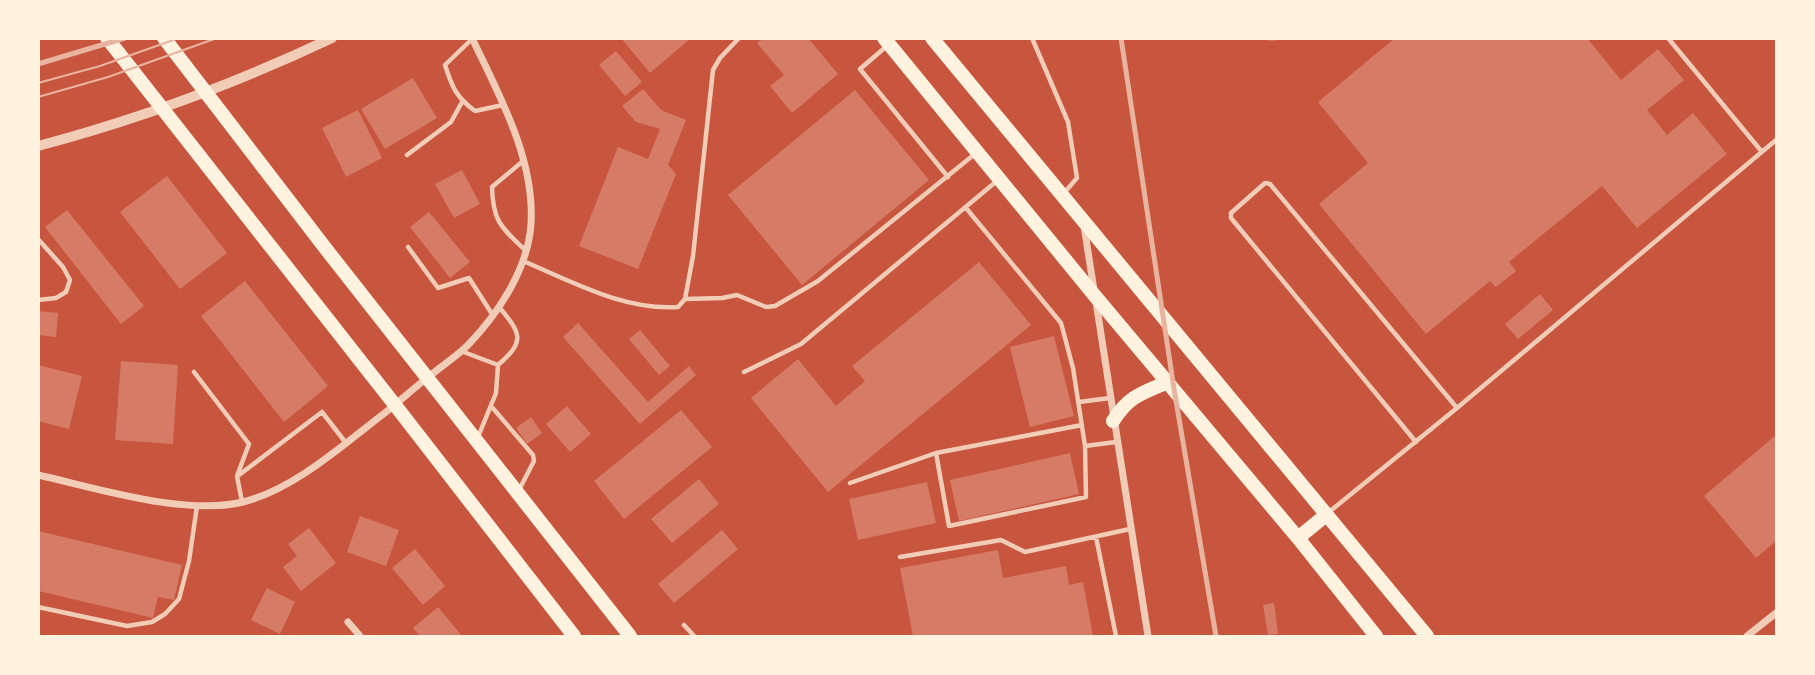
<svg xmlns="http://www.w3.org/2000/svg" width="1815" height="675" viewBox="0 0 1815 675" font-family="'Varela Round',sans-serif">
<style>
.building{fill:#d67c66}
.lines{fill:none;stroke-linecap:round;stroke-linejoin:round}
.service{stroke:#f1ccb7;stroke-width:4.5}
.minor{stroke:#f1ccb7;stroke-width:7}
.tertiary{stroke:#f1ccb7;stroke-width:10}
.primary{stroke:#fff3e0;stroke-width:14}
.tram{stroke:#e9b49f;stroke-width:2}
.rail{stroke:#e9b49f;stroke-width:5}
</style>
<rect width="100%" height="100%" fill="#c8553d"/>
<path class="building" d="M 621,38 L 691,38 L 650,73 Z
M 763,38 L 808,38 L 838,74 L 792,113 L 770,86 L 784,75 L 757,43 Z
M 1395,38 L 1587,38 L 1621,80 L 1658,49 L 1684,80 L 1647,110 L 1667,135 L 1693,113 L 1727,154 L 1637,228 L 1602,186 L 1509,262 L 1516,271 L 1496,287 L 1490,281 L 1426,334 L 1319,204 L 1368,163 L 1318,102 Z
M 616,51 L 642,82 L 625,96 L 599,65 Z
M 413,78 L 437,118 L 385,149 L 361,109 Z
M 643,89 L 661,110 L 686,120 L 668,165 L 676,174 L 638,269 L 579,246 L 618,147 L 648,159 L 660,129 L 636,122 L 622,106 Z
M 855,90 L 929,180 L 802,285 L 728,195 Z
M 358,110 L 382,158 L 346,177 L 322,128 Z
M 462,170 L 480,204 L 454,218 L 435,184 Z
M 167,176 L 227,253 L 180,289 L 120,212 Z
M 67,210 L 144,306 L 121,324 L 45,227 Z
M 429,212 L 470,262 L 450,278 L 410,227 Z
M 979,262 L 1031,325 L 828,492 L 751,398 L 798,359 L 836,406 L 865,381 L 852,366 Z
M 245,281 L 328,386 L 284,422 L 201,316 Z
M 1540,294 L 1553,310 L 1518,339 L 1505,324 Z
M 38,311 L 58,313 L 56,337 L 38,335 Z
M 578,323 L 648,402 L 689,366 L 696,375 L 640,424 L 563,337 Z
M 640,330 L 670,366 L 659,375 L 629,339 Z
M 1054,336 L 1074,416 L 1030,427 L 1010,347 Z
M 121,361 L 178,365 L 173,444 L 115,440 Z
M 38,365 L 82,376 L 69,429 L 38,421 Z
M 567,406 L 591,434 L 570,452 L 546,424 Z
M 681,410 L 712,447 L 624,519 L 594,481 Z
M 531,417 L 542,433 L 527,444 L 516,428 Z
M 1776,435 L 1776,541 L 1756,558 L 1704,496 Z
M 1070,453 L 1079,494 L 959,521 L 950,480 Z
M 699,479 L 719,504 L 672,543 L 651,519 Z
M 927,482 L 936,523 L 858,540 L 849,499 Z
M 360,516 L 399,530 L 386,566 L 347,552 Z
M 309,528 L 336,563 L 301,591 L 283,567 L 297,556 L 288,544 Z
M 722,530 L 738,549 L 674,603 L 658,584 Z
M 38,531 L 182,565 L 174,600 L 158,597 L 153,618 L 38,591 Z
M 415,549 L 445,586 L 423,605 L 392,568 Z
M 998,550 L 1003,578 L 1066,566 L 1069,585 L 1083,582 L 1093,636 L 913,636 L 900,568 Z
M 267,588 L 295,602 L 280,634 L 251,620 Z
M 1274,603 L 1278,634 L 1268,635 L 1263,605 Z
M 438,607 L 462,636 L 420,636 L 413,628 Z"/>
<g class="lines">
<path class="service" d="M 1032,38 L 1068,122 L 1077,178 L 1064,193
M 1268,38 L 1276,38
M 1668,38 L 1762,152
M 472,39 L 445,65 C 452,87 456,97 475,111 L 503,105
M 888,45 L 860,69 L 948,177
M 407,155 L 451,122 L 462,102
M 523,161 L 492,187 C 493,222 501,227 525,250
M 38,239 L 63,267 L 70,280 L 66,292 L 56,298 L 38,300
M 408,247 L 438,288 L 469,278 L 492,314
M 523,261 C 571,281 624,311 678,307 L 685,299 L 693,256 L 713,70 L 720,58 L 739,38
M 685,299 L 722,298 L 737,295 L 766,307 L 775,306 L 818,281 L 976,153
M 461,351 L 498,365 C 526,341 521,333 499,307
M 194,372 L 249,444 L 237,476 L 242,502
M 744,372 L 801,344 L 998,180
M 1079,402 L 1110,398
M 491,406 L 533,455 L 534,461 L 520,488
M 478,437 L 496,393 L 498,365
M 1416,442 L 1231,218 L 1231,213 L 1265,183 L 1270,184 L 1457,408
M 1085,446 L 1116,442
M 936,453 L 949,526 L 1086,497 L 1085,446 L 1073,368 L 1061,323 L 966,208
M 239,475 L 322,412 L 346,443
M 850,483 L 936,453 L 1082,425
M 1329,512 L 1457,408 L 1776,140
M 1096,537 L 1116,636
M 900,557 L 1001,540 L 1025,552 L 1130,529
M 38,607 L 127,626 L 152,622 L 165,614 L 179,599 L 189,561 L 197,506
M 684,625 L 694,636"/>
<path class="minor" d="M 1084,226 L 1094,290
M 1096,302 L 1148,636
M 38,475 C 97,488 184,516 243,502 C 295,489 344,444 386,412 C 401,400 415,387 431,375 C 443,365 457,356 468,345 C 498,314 528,269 531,224 C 535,159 499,95 472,38
M 348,622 L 360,636
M 1747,636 L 1776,613"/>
<path class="tertiary" d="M 38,146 C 140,119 237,83 332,38"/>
<path class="primary" d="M 107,38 L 395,405 L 574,636
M 164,38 L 326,249 L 630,636
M 884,38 L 1095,296 L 1298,538 L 1376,636
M 932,38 L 1427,636
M 1113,421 C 1129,396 1142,393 1168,382
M 1298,538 L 1326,515"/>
<path class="tram" d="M 38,83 L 100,66 L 179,38
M 38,97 L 108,77 L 217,38"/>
<path class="rail" d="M 1121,38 L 1174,389 L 1216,636
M 38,64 L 125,38"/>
</g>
<rect width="1815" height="675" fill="none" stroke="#fff3e0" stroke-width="80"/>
</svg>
